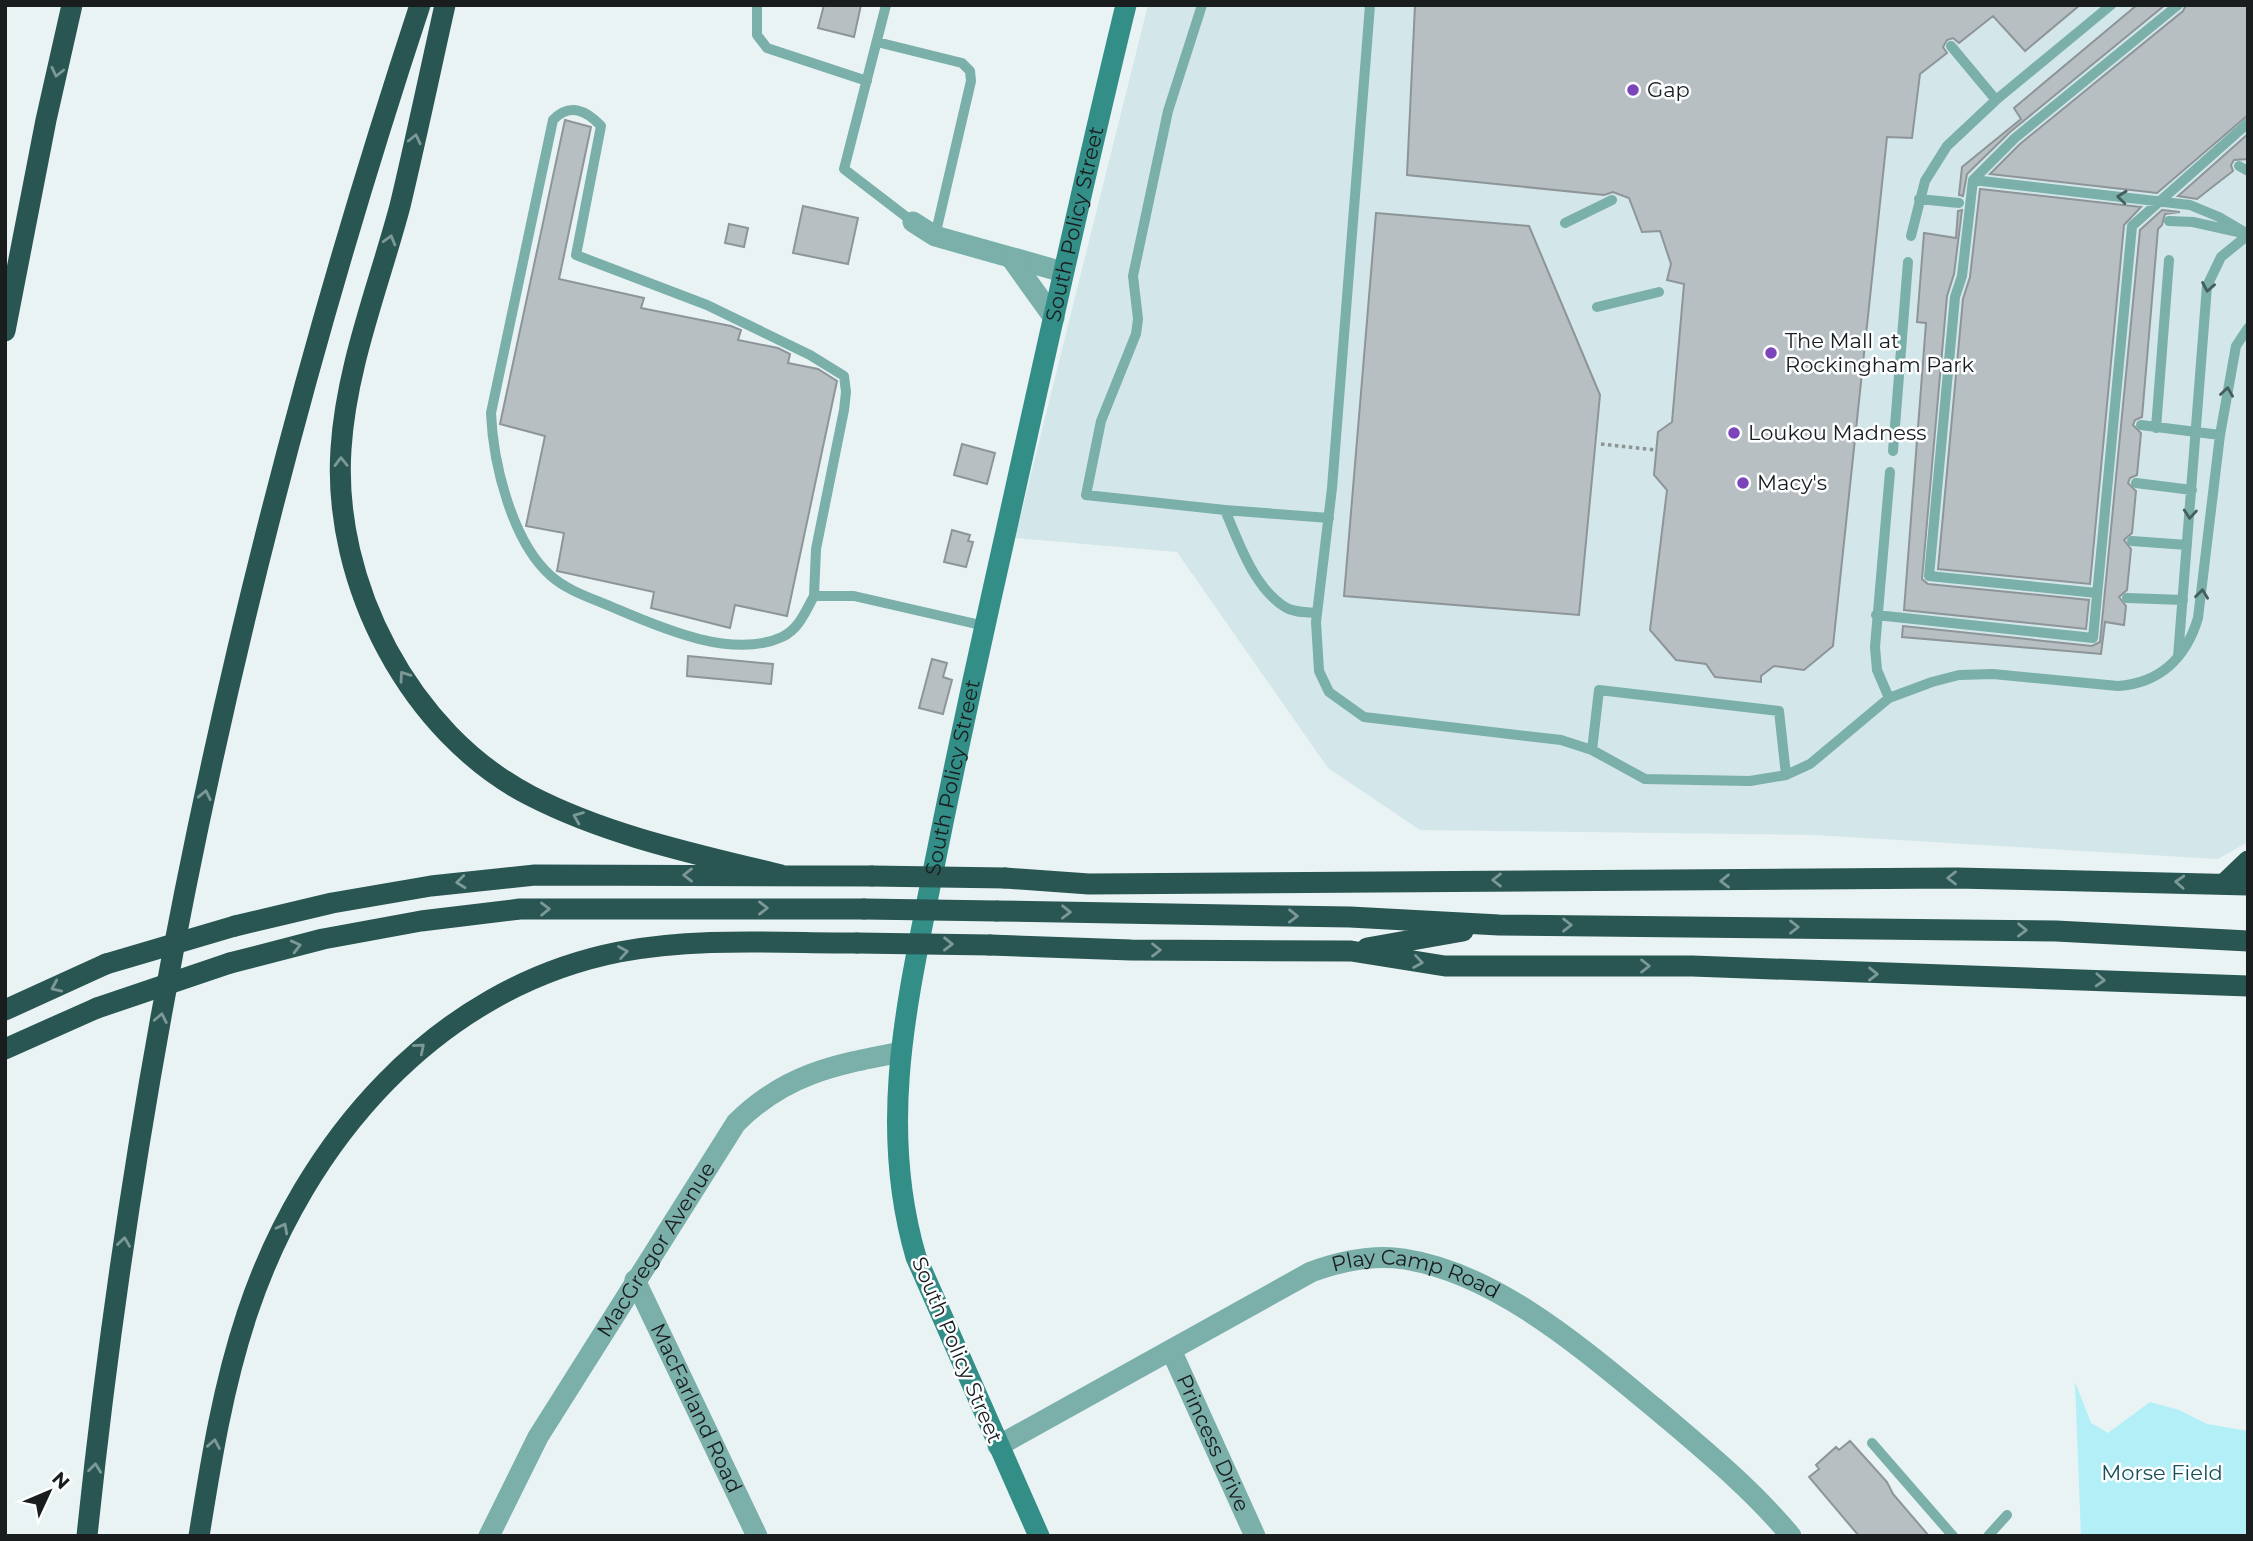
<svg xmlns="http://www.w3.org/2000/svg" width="2253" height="1541" viewBox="0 0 2253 1541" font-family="Montserrat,sans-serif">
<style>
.built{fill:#d3e6e9}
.green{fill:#b2eff7}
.building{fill:#b7bfc3;stroke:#8d9598;stroke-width:2}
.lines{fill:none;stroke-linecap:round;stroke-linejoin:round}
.path{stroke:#8d9495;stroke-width:3.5;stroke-dasharray:3.5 3.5;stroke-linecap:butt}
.lane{stroke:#7aafaa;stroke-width:10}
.street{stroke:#7aafaa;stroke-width:21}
.secondary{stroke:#338e87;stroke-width:21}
.highway{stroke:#295652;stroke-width:21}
.highway-bridge{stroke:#295652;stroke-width:21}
.oneway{stroke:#7d9997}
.oneway2{stroke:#455f5d}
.poi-dot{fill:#7b44ba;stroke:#fcfeff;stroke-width:2.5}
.labels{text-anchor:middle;stroke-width:5;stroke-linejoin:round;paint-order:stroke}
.poi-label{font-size:21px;fill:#1a1d1e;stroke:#fcfeff;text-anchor:start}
.street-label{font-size:21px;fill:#1a1d1e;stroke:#fcfeff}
.park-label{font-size:21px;fill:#185057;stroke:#fcfeff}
</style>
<rect width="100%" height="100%" fill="#e9f3f4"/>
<path class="built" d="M 1148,5 L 2248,5 L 2248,842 L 2218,859 L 1814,835 L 1420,830 L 1328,768 L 1177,552 L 1015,538 Z"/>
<path class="green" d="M 2075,1382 L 2091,1423 L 2108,1433 L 2150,1402 L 2179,1410 L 2207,1424 L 2248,1431 L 2248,1536 L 2081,1536 Z"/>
<path class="building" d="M 824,5 L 861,5 L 854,37 L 818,28 Z
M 1415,5 L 2080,5 L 2025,51 L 1993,16 L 1959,43 L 1953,38 L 1947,40 L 1943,47 L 1947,53 L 1920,74 L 1912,138 L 1887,137 L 1833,646 L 1804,670 L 1774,666 L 1761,676 L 1761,682 L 1715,677 L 1706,664 L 1676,660 L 1650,630 L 1667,490 L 1654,475 L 1658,432 L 1672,422 L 1684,284 L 1667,280 L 1671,264 L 1660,231 L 1642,232 L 1629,198 L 1613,192 L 1604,195 L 1407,175 Z
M 2137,5 L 2165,5 L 2010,132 L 1967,174 L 1963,196 L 1959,195 L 1962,167 L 2021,119 L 2014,108 Z
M 2186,5 L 2248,5 L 2248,115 L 2157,193 L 1990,174 L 2020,144 L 2183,11 Z
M 565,120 L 591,127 L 559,279 L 644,298 L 641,308 L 731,326 L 741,330 L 738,340 L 778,348 L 790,354 L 788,363 L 818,369 L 837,381 L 787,616 L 735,605 L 730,628 L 651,608 L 654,592 L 557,571 L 564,533 L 526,526 L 545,436 L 500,424 Z
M 2248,134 L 2248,159 L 2234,160 L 2231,165 L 2233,171 L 2197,199 L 2178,196 Z
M 1980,189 L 2141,207 L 2124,225 L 2090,584 L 1938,569 L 1963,299 L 1970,277 Z
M 803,206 L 858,218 L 848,264 L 793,253 Z
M 1962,210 L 1954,274 L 1947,296 L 1922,579 L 1928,584 L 2089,600 L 2086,629 L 1904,610 L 1926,323 L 1917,322 L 1924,233 L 1956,238 L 1958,211 Z
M 2162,210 L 2180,212 L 2165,214 L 2162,225 L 2158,229 L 2142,417 L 2135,420 L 2133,425 L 2141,433 L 2137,475 L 2130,478 L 2128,483 L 2136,491 L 2132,533 L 2124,540 L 2131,549 L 2127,590 L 2119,597 L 2126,606 L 2124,625 L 2105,622 L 2101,654 L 1902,637 L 1903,626 L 2092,646 L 2100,642 L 2140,230 Z
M 1376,213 L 1529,226 L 1600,395 L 1579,615 L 1344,596 Z
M 729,224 L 748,228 L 744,247 L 725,243 Z
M 962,444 L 995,453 L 987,484 L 954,475 Z
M 952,530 L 970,535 L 968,541 L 973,542 L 966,567 L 944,562 Z
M 688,656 L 773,664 L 771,684 L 687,676 Z
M 932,659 L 947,663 L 943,677 L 952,680 L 943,714 L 919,708 Z
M 1850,1441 L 1887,1482 L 1893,1494 L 1929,1536 L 1859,1536 L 1809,1477 L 1819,1469 L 1816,1465 L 1836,1447 L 1839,1450 Z"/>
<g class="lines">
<path class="path" d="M 1601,444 L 1656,450"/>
<path class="lane" d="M 757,5 L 757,35 L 767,48 L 867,81
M 886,5 L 844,169 L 913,222
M 1202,5 L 1168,111 L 1133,276 L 1138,319 L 1136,334 L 1101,421 L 1086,495 L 1225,510 C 1238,541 1254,588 1285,607 C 1294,613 1306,612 1317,613
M 1370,5 L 1332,488 L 1316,622 L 1319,671 L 1329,692 L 1364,717 L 1561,740 L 1592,750 L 1599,690 L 1779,711 L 1786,775
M 877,42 L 962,63 L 970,71 L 971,81 L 935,236
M 1951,46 L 1996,100
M 2239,166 L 2248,171
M 1973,180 L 2190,205 L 2219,217 L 2248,234
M 1919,199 L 1959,203
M 2169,221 L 2193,222 L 2238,232
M 1565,223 L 1612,200
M 1911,236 L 1925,181 L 1947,146 L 1996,100 L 2111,5
M 1597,307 L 1659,292
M 2141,425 L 2220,435 L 2236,346 L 2248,328
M 2156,428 L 2169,260
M 1893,451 L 1908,262
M 2136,483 L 2192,490
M 1225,510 L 1329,518
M 2132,541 L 2187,545
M 2097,593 L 1929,576 L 1955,297 L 1962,276 L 1973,180 L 2015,138 L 2178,5
M 814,596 L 816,549 L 844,410 L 846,392 L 844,376 L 810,355 L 707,305 L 576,255 L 601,126 C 587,111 570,102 553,120 L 491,413 C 493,463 512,542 551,576 C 568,591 591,598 612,607 C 659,627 732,660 782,637 C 799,629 805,612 814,596 L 854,596 L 985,626
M 2127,598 L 2183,600
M 1876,615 L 2093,638 L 2132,226 L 2248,123
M 2178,657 L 2207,286 L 2221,257 L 2248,235
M 1889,698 L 1877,670 L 1875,647 L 1890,472
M 1592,750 L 1645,779 L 1750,781 L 1786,775 L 1810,764 L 1889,698 L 1932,682 L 1959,675 L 1993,674 L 2118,686 C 2160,683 2186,658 2198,618 L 2220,435
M 1872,1443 L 1953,1536
M 1988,1536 L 2007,1515"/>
<g class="street">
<path d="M 913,222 L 935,236 L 1063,272"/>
<path d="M 1011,258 L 1054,318"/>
<path id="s1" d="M 635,1280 L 757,1536"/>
<path id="s2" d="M 1171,1350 L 1255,1536"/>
<path id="s3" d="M 998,1446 L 1311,1272 C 1341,1261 1372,1254 1404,1259 C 1497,1273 1585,1351 1656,1409 C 1703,1449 1751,1488 1791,1536"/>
<path id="s4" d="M 489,1536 L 538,1437 L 736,1123 C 785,1074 834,1065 901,1052"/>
</g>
<path class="secondary" id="s5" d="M 1039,1536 L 916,1257 C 878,1127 906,1006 932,877 C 951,782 971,688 992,594 C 1036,398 1078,201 1126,5"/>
<path class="highway" d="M 445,5 C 430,72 416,139 400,206 C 379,285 346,367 341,449 C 332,583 410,734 531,796 C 609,836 696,854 781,875
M 5,331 L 46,120 L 72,5
M 1005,878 L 1089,884 L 1956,878 L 2248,885
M 2224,884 L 2248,861
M 997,911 L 1350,917 L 1499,925 L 2056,931 L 2248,941
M 235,926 L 332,903 L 431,886 L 535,875 L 872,876
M 990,945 L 1131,950 L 1351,951 L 1445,966 L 1692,966 L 2248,986
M 1367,948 L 1463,931
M 230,963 L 323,939 L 421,921 L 520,909 L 864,909
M 5,1010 L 106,964
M 5,1049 L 97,1008
M 87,1536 C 141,1015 256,502 420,5
M 199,1536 C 211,1461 223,1386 247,1314 C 304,1142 436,988 619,952 C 696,937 778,943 857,943"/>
<path class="highway-bridge" d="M 872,876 L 1005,878
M 864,909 L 997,911
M 857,943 L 990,945
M 106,964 L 235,926
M 97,1008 L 230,963"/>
</g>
<defs><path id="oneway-chevron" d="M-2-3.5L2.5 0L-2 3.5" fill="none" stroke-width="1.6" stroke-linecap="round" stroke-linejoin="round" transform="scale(1.75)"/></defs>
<g class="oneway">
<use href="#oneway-chevron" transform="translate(57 72) rotate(103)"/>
<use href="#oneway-chevron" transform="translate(415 139) rotate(-77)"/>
<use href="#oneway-chevron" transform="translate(390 240) rotate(-74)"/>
<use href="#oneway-chevron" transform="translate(341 462) rotate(-91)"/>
<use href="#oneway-chevron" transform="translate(404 676) rotate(-125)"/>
<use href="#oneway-chevron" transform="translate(205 795) rotate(-78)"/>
<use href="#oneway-chevron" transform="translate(578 817) rotate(-158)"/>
<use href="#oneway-chevron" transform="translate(688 875) rotate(-180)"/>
<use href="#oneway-chevron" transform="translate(1952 878) rotate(180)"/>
<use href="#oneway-chevron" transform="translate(1497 880) rotate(-180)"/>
<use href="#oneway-chevron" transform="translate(1725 881) rotate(179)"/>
<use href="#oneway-chevron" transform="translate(461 882) rotate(174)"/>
<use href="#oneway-chevron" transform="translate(2180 882) rotate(-177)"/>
<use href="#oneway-chevron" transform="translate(763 908)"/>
<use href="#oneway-chevron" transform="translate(545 909) rotate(-1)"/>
<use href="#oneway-chevron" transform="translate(1066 912) rotate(1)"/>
<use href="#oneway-chevron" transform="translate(1293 916) rotate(1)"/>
<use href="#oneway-chevron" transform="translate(1567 925)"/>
<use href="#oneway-chevron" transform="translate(1794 927)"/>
<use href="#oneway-chevron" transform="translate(2022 930) rotate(1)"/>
<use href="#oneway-chevron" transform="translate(948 944) rotate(1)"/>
<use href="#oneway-chevron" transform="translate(296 946) rotate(-14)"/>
<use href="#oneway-chevron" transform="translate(1156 950)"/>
<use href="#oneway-chevron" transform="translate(623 952) rotate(-10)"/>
<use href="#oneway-chevron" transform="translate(1418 962) rotate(9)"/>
<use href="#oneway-chevron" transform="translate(1645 966)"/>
<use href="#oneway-chevron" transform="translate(1873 974) rotate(1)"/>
<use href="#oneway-chevron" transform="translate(2100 980) rotate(3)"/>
<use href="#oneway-chevron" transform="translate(56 987) rotate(156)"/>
<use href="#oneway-chevron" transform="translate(161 1018) rotate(-79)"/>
<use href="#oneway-chevron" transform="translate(420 1048) rotate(-40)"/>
<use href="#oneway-chevron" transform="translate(283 1228) rotate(-62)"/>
<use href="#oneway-chevron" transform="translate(124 1242) rotate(-82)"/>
<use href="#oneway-chevron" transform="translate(214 1444) rotate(-80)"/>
<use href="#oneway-chevron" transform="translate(95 1468) rotate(-83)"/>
</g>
<g class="oneway2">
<use href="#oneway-chevron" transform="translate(2122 197) rotate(-174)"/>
<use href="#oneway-chevron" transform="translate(2208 287) rotate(100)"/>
<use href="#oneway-chevron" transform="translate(2227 392) rotate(-82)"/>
<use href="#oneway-chevron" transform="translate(2190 514) rotate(95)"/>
<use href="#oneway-chevron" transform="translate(2202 594) rotate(-83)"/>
</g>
<g class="poi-dot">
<circle cx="1633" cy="90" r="7"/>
<circle cx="1771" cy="353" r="7"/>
<circle cx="1734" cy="433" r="7"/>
<circle cx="1743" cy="483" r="7"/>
</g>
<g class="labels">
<g class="poi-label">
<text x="1647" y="97">Gap</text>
<text x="1785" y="348">The Mall at<tspan x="1785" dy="24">Rockingham Park</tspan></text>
<text x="1748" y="440">Loukou Madness</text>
<text x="1757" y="490">Macy's</text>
</g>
<g class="street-label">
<text dy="7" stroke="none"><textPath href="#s5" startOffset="1358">South Policy Street</textPath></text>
<text dy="7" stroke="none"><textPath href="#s5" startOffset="791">South Policy Street</textPath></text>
<text dy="7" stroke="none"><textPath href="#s4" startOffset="332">MacGregor Avenue</textPath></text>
<text dy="7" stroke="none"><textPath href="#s3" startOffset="467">Play Camp Road</textPath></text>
<text transform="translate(957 1350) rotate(67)" y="7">South Policy Street</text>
<text dy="7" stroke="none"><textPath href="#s1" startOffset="142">MacFarland Road</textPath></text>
<text dy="7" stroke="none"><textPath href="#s2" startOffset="102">Princess Drive</textPath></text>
</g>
<g class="park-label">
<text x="2162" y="1480">Morse Field</text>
</g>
</g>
<rect width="2253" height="1541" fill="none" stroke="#1a1d1e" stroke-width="14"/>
<g transform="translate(49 1492) rotate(46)" stroke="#fcfeff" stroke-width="5" paint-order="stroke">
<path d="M0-5L12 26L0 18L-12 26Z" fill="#1a1d1e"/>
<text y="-10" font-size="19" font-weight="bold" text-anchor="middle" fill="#1a1d1e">N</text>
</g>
</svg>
